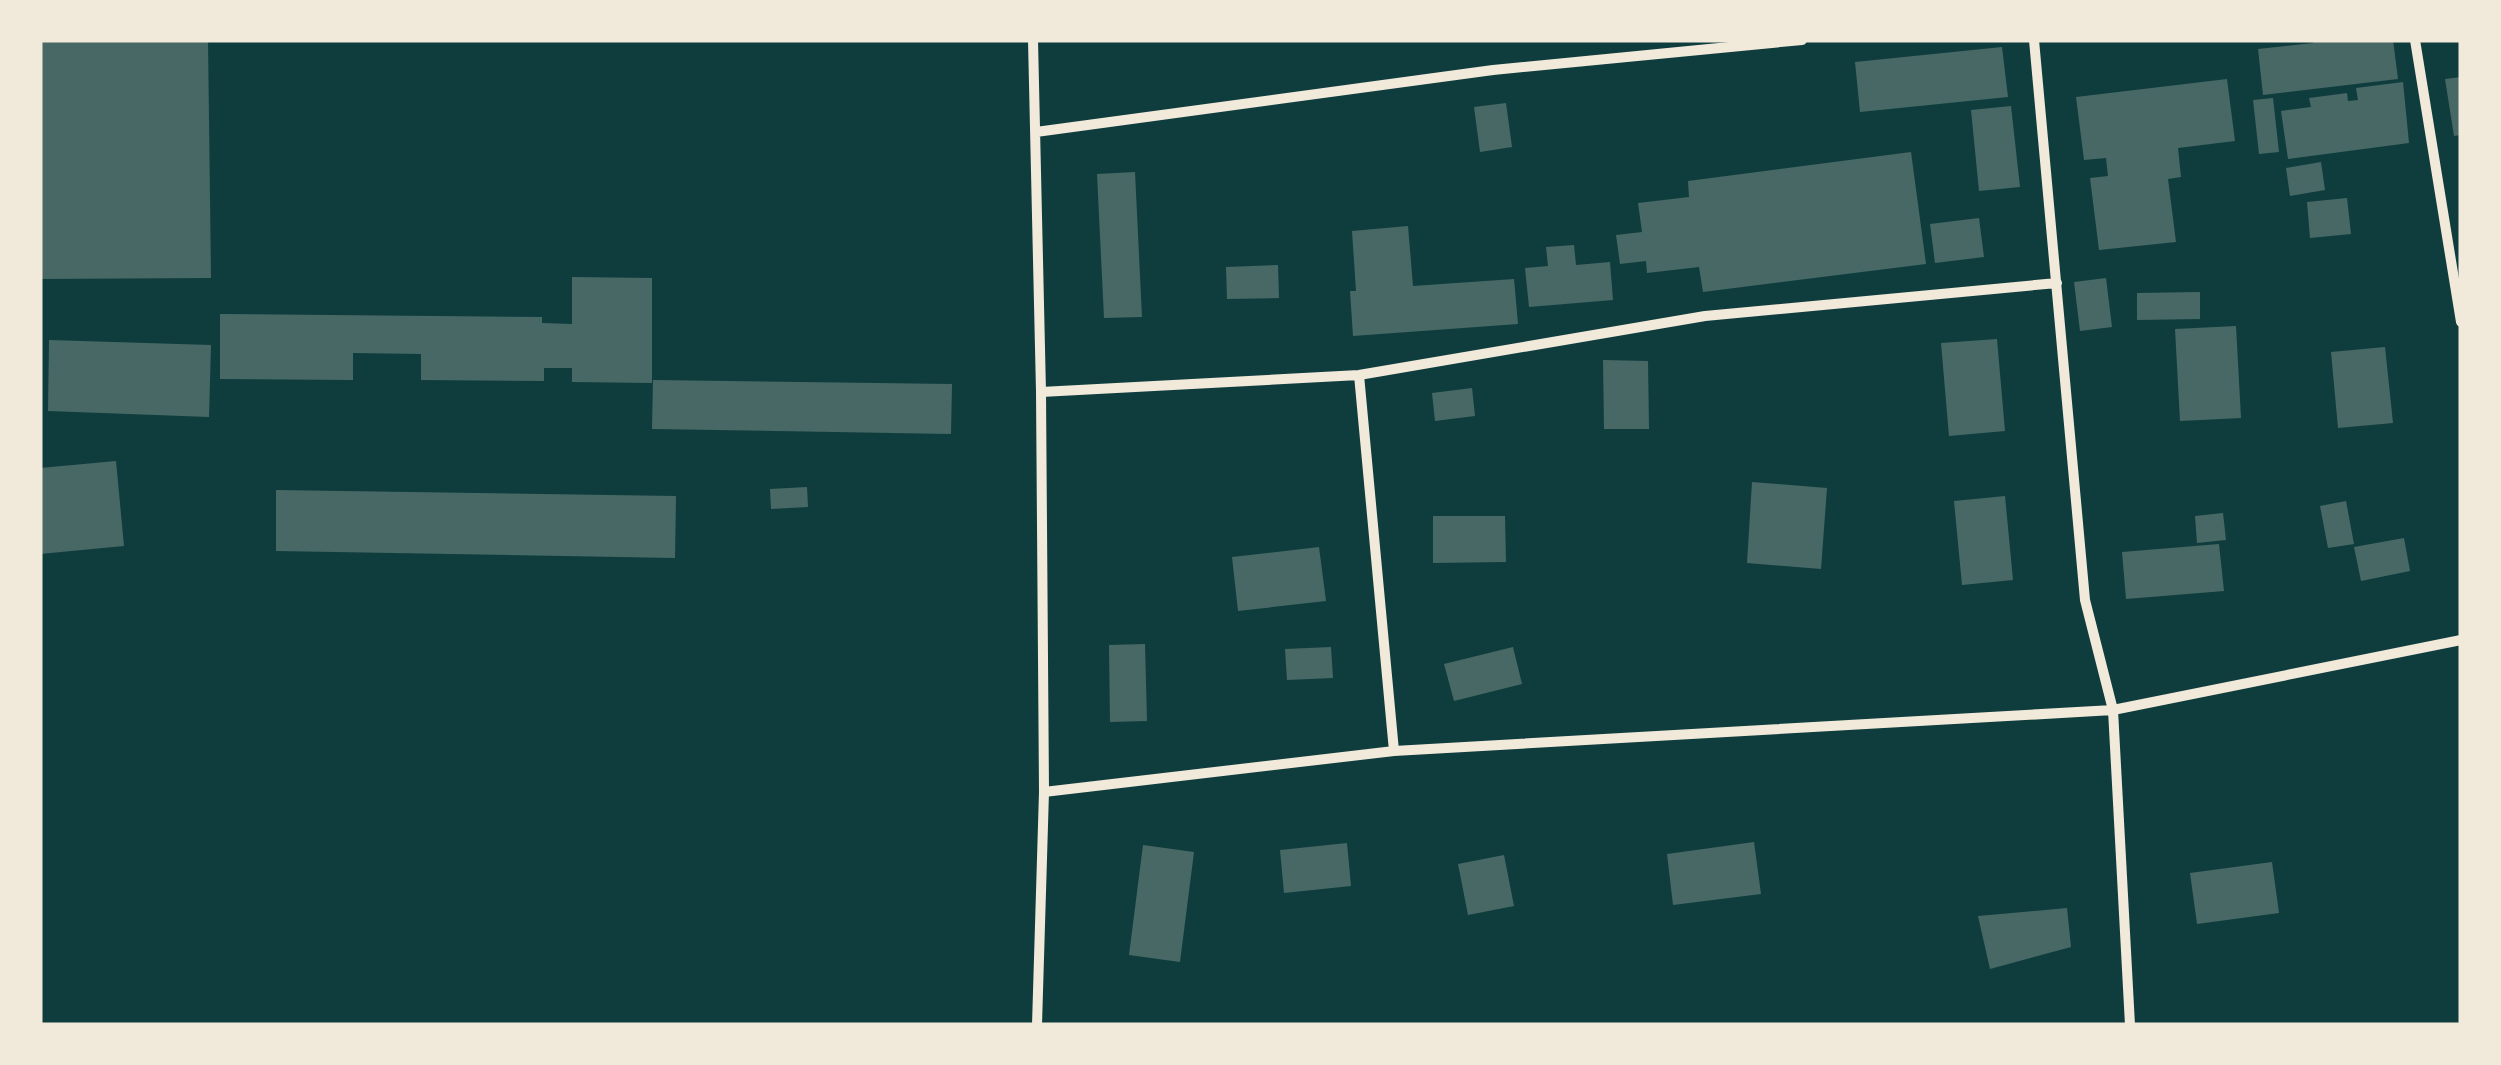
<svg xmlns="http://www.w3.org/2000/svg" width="2501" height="1065" viewBox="0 0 2501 1065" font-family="Lato,sans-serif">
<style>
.building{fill:#486865}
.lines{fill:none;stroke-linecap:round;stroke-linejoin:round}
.minor{stroke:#f1e9da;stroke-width:10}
</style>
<rect width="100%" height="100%" fill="#0f3d3e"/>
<path class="building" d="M 40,40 L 208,40 L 211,278 L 40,279 Z
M 2312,40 L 2393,40 L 2398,79 L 2263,95 L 2258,49 L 2313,43 Z
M 2002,47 L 2008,97 L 1860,112 L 1855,62 Z
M 2461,77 L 2461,135 L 2454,136 L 2445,79 Z
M 2227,79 L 2235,141 L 2178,148 L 2181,177 L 2168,179 L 2176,242 L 2099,250 L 2090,178 L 2108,176 L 2106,158 L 2084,160 L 2076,97 Z
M 2403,82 L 2409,143 L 2288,159 L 2281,111 L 2311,107 L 2309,98 L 2347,93 L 2348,101 L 2358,100 L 2356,88 Z
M 2273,98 L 2279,152 L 2259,154 L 2253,100 Z
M 1506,103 L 1512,147 L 1480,152 L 1474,107 Z
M 2011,106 L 2020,187 L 1979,191 L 1971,110 Z
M 1911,152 L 1926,264 L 1703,292 L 1699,267 L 1647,273 L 1646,261 L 1620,264 L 1616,235 L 1642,232 L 1638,203 L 1689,197 L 1688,181 Z
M 2321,162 L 2325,190 L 2290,196 L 2286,168 Z
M 1135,172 L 1142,317 L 1104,318 L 1097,174 Z
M 2347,198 L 2351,234 L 2310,238 L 2307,202 Z
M 1979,218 L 1984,257 L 1935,263 L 1930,224 Z
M 1408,226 L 1413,286 L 1514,279 L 1518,324 L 1353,336 L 1350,291 L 1356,291 L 1352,231 Z
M 1574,245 L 1576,265 L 1610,262 L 1613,300 L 1529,307 L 1525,268 L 1548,266 L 1546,247 Z
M 1278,265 L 1279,298 L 1227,299 L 1226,267 Z
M 572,277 L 652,278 L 652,383 L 572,382 L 572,368 L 544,368 L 544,381 L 421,380 L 421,354 L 353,353 L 353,380 L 220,379 L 220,314 L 542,317 L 542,323 L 572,324 Z
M 2106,278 L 2112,327 L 2080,331 L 2074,282 Z
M 2200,292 L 2200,319 L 2137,320 L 2137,293 Z
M 2236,326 L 2241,418 L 2180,421 L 2175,329 Z
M 1997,339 L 2005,431 L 1949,436 L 1941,343 Z
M 49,340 L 211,345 L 209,417 L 48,411 Z
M 2385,347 L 2393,423 L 2338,428 L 2331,352 Z
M 1603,360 L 1648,361 L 1649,429 L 1604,429 Z
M 653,380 L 952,384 L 951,434 L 652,429 Z
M 1472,388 L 1475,416 L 1435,421 L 1432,393 Z
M 116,461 L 124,546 L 40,554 L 40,468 Z
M 1752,482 L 1827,488 L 1821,569 L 1747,563 Z
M 807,487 L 808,507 L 771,509 L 770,489 Z
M 276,490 L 676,496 L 675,558 L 276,551 Z
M 2005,496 L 2013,580 L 1962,585 L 1954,501 Z
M 2346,501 L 2354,544 L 2328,548 L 2320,506 Z
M 2223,513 L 2226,540 L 2197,543 L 2195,516 Z
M 1433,516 L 1505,516 L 1506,562 L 1433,563 Z
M 2404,538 L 2410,571 L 2361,581 L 2354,547 Z
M 2219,544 L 2224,591 L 2126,599 L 2122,552 Z
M 1319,547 L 1326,601 L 1238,611 L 1232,557 Z
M 1145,644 L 1147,721 L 1110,722 L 1109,645 Z
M 1331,647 L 1333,678 L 1287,680 L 1285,649 Z
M 1513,647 L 1522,684 L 1454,701 L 1444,664 Z
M 1754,842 L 1761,894 L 1673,905 L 1667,854 Z
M 1347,843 L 1351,886 L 1284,893 L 1280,850 Z
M 1143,845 L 1194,852 L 1180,962 L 1129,955 Z
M 1504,855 L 1514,906 L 1468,915 L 1458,864 Z
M 2272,862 L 2279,913 L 2197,924 L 2190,873 Z
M 2067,908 L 2071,947 L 1990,969 L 1978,916 Z"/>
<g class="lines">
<path class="minor" d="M 1033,40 L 1041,392 L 1044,792 L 1037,1025
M 2034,40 L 2085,600 L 2113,710 L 2461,640
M 2415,40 L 2461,322
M 1036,132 L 1493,70 L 1802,40
M 1359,375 L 1394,751
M 1041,392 L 1359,375 L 1705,316 L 2057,283
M 1044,792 L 1394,751 L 2113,710 L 2130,1025"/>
</g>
<rect width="2501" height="1065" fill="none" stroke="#f1e9da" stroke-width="85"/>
</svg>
